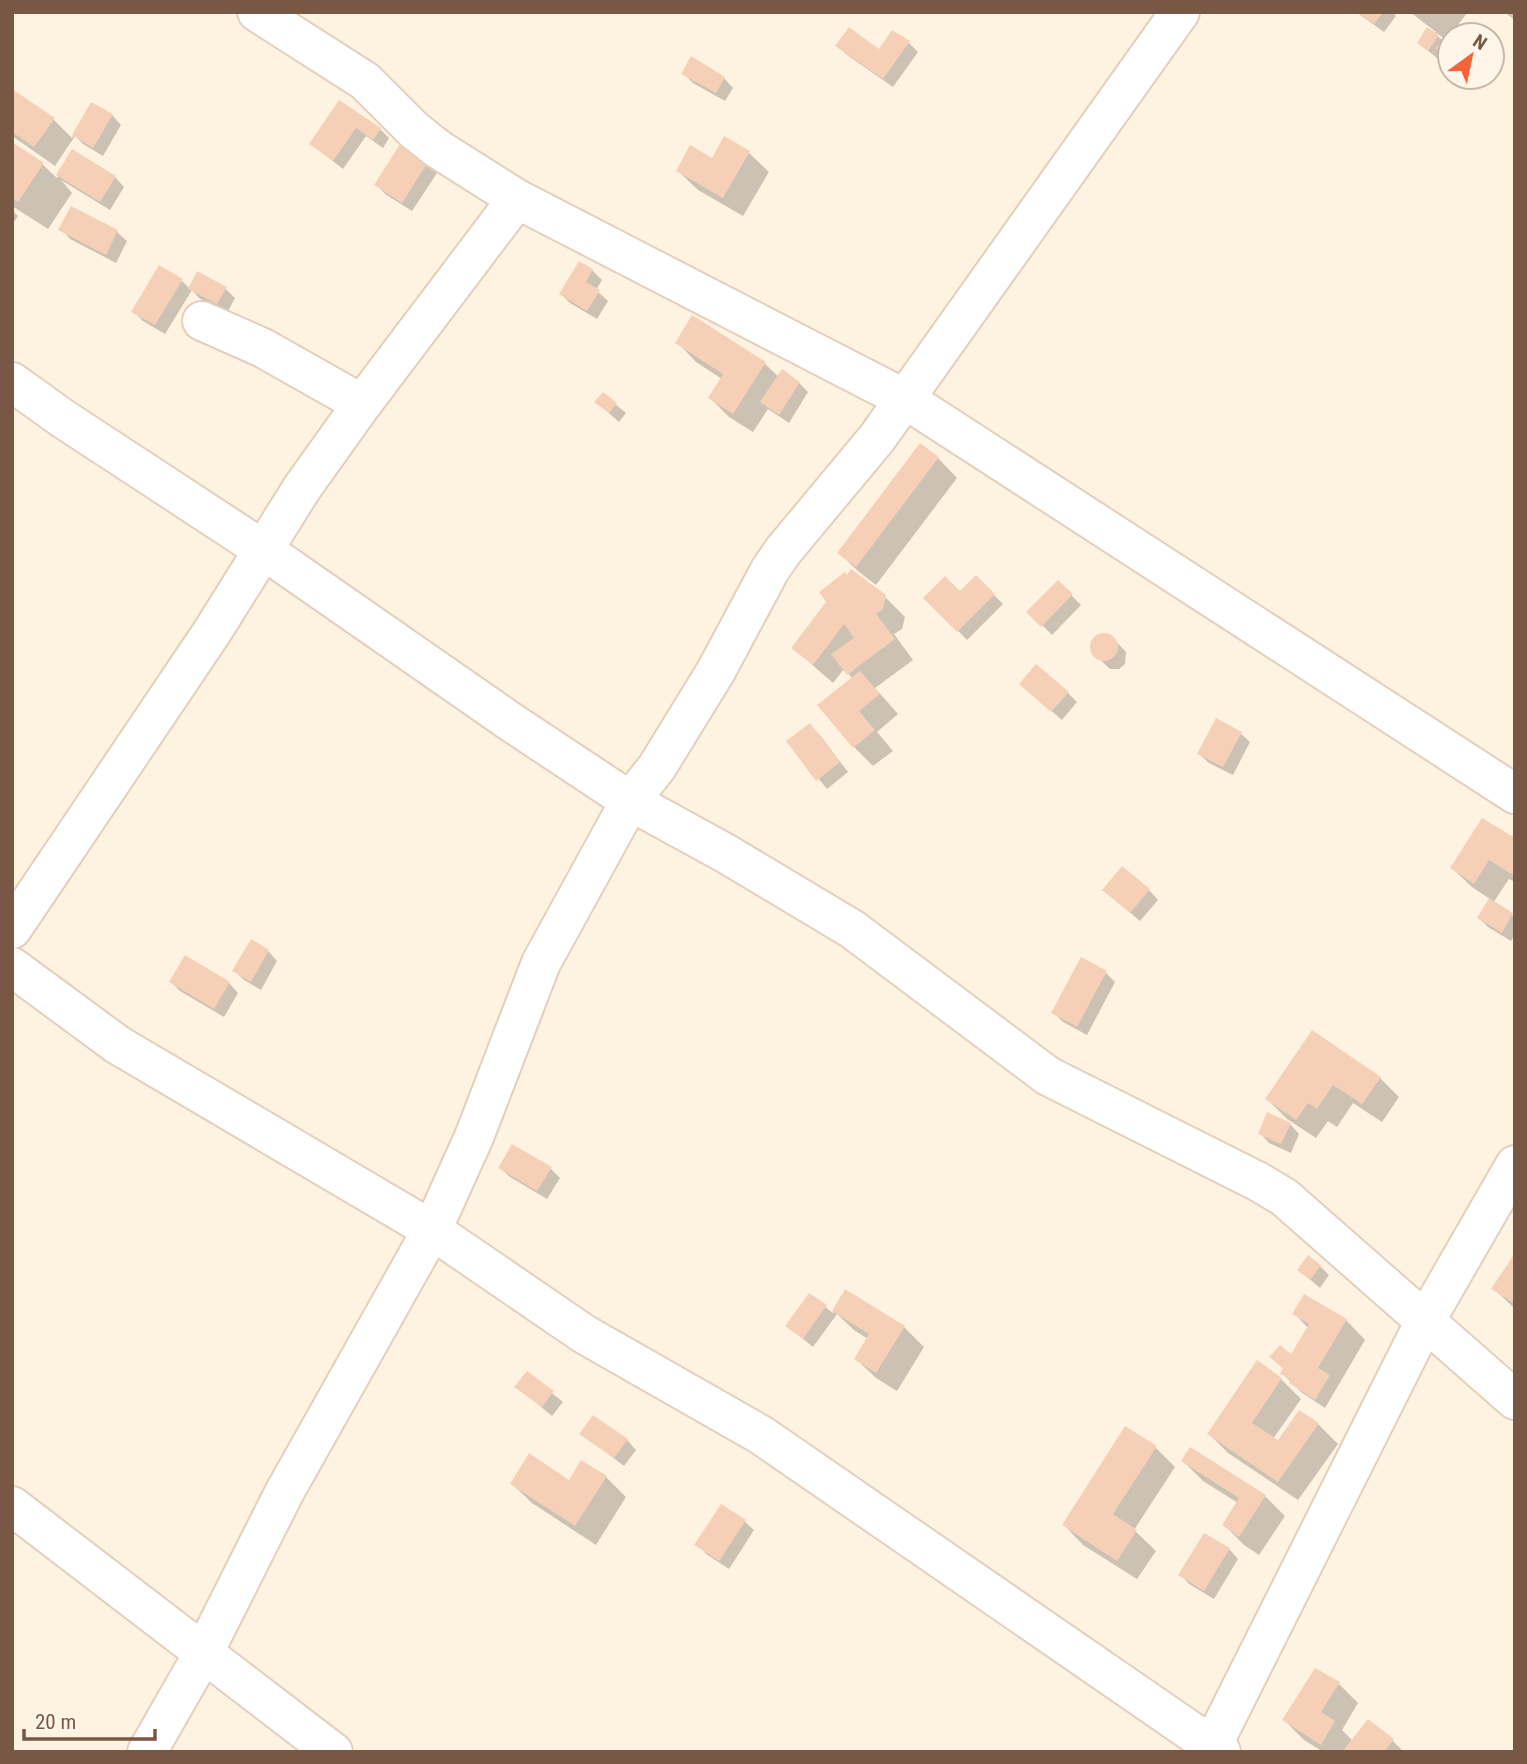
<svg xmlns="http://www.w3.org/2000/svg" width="1527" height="1764" viewBox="0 0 1527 1764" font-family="'Roboto Condensed',sans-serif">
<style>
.shadow{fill:#0003}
.building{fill:#f6d0b6}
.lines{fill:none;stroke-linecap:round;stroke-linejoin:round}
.street-casing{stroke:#e3cfbc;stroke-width:42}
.street{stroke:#fff;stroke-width:38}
</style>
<rect width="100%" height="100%" fill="#fef3e1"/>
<path class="shadow" d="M 1356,12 L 1393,12 L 1396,16 L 1384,32 Z
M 1410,12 L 1468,12 L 1446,40 L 1437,33 L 1436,35 L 1450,46 L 1450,59 L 1442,53 L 1438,59 L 1419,43 L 1436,32 Z
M 1504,12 L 1515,12 L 1515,20 Z
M 909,43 L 918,52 L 893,87 L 847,55 L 837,46 L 879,51 Z
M 683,73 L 724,78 L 733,88 L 725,101 L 693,83 Z
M 12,91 L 54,120 L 72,138 L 92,104 L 112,115 L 121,125 L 103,156 L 83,144 L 75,136 L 55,166 L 12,136 Z
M 340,102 L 380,129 L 389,138 L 383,148 L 366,136 L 343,169 L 311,144 Z
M 725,139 L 749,153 L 769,172 L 743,216 L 698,190 L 678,171 L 712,161 Z
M 403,143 L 439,170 L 412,211 L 385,194 L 376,184 Z
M 12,144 L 43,165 L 57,178 L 73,152 L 115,177 L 124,187 L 110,210 L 61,180 L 72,193 L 48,229 L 12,206 Z
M 12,210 L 18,216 L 12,225 Z
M 61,229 L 117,232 L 127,241 L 116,263 L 70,239 Z
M 580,263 L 592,270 L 602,280 L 596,290 L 608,301 L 597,319 L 570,303 L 561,294 Z
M 160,267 L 182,281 L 190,289 L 226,289 L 235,298 L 227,313 L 199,298 L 192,290 L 165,334 L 143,321 L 134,312 Z
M 692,317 L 765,364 L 779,377 L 799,383 L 808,392 L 789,423 L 768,409 L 753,432 L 729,417 L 710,398 L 722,379 L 696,362 L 677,342 Z
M 603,394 L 626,413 L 619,422 L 596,402 Z
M 938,458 L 957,478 L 876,585 L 859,572 L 839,553 Z
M 976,577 L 1003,604 L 967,640 L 926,598 L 960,593 Z
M 1058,582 L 1081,605 L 1052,635 L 1029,612 Z
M 885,597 L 905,617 L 902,629 L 894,634 L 913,660 L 875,688 L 898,714 L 877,732 L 893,751 L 873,766 L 854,747 L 853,679 L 844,669 L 833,683 L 793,648 Z
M 1102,634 L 1110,635 L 1126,652 L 1125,664 L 1119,669 L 1110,669 L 1094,654 L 1093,642 Z
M 1031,693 L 1068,693 L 1077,702 L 1062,720 Z
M 1240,733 L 1250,742 L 1233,775 L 1209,763 L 1199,754 Z
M 819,734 L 848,772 L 827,789 L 789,742 Z
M 1515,840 L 1515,882 L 1509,879 L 1493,903 L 1515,917 L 1515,935 L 1511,941 L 1488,927 L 1479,918 L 1490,899 L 1472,887 L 1452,868 Z
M 1149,890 L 1158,900 L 1140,921 L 1114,899 Z
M 268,951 L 277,961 L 261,990 L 244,980 L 235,971 Z
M 1106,973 L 1115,982 L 1087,1035 L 1063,1022 L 1053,1012 Z
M 171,982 L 229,983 L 238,993 L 224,1017 L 180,991 Z
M 1312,1032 L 1380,1078 L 1399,1097 L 1382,1122 L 1353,1103 L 1337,1127 L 1328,1121 L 1316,1138 L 1287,1119 L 1267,1099 Z
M 1290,1124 L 1299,1134 L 1291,1153 L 1269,1143 L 1260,1133 Z
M 500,1168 L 551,1169 L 560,1178 L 547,1199 L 510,1177 Z
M 1515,1256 L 1515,1309 L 1493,1288 Z
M 1320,1266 L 1329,1275 L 1320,1288 L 1299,1270 Z
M 846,1292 L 904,1327 L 924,1347 L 897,1391 L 876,1378 L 856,1359 L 868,1339 L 854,1330 L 837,1314 L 813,1347 L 787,1326 L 810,1295 L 833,1313 Z
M 1294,1313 L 1346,1320 L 1365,1340 L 1325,1408 L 1301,1392 L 1282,1373 L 1284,1369 L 1272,1357 L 1291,1357 L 1308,1328 Z
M 527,1373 L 563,1402 L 552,1416 L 517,1387 Z
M 1281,1379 L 1301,1399 L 1273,1439 L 1279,1443 L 1318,1424 L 1338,1444 L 1298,1500 L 1228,1453 L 1209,1434 Z
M 582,1434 L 627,1440 L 636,1450 L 624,1466 Z
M 1156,1448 L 1175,1467 L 1134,1530 L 1156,1551 L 1137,1579 L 1083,1545 L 1064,1525 Z
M 1191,1449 L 1265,1496 L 1285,1516 L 1259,1555 L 1244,1545 L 1224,1525 L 1238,1503 L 1203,1481 L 1183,1461 Z
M 582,1462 L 606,1477 L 626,1497 L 596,1545 L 532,1503 L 512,1484 L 570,1482 Z
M 744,1521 L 754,1530 L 729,1569 L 706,1554 L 697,1544 Z
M 1229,1549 L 1238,1559 L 1214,1599 L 1189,1584 L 1180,1574 Z
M 1339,1684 L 1358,1703 L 1342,1730 L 1353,1741 L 1392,1740 L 1402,1750 L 1400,1752 L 1323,1752 L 1304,1740 L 1284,1720 Z"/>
<path class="building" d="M 1357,12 L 1383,12 L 1374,24 Z
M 849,27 L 879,49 L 892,30 L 910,41 L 883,79 L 835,46 Z
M 1427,27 L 1439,35 L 1428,51 L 1417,43 Z
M 1442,39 L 1450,44 L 1446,55 L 1436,49 Z
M 691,56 L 725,77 L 716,93 L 681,74 Z
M 12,89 L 55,118 L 34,147 L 12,132 Z
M 339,100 L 381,128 L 373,140 L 356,128 L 333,161 L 309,144 Z
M 91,102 L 113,114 L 93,148 L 72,135 Z
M 724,136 L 750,151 L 723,198 L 676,171 L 690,145 L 712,158 Z
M 402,141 L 430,159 L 402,203 L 374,185 Z
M 12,142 L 44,163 L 18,202 L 12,198 Z
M 72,149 L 116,176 L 100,202 L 56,175 Z
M 71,206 L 118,230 L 106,255 L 58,230 Z
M 579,261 L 593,269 L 586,282 L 600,290 L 587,311 L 559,294 Z
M 159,265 L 183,279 L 155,325 L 131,312 Z
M 197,271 L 227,287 L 217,304 L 188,289 Z
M 692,315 L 766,362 L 733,414 L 708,398 L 723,374 L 675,343 Z
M 782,369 L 800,382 L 779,415 L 760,402 Z
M 603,392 L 617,403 L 609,413 L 594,402 Z
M 920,443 L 939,457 L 856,567 L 837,553 Z
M 851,569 L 886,595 L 883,609 L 876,614 L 895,639 L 847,675 L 831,654 L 854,638 L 844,624 L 813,665 L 791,648 L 826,602 L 819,592 L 845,572 L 847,575 Z
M 976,575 L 995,594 L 957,632 L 923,598 L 945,576 L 960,591 Z
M 1058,580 L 1073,594 L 1041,627 L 1026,612 Z
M1090 647a14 14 0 1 1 28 0a14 14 0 1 1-28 0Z
M 1036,664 L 1069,692 L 1051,712 L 1019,684 Z
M 860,671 L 880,694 L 859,711 L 875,730 L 853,748 L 817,705 Z
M 1216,718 L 1242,732 L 1223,767 L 1197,754 Z
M 810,723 L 840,762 L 816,781 L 786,741 Z
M 1482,818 L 1515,838 L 1515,876 L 1489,860 L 1474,884 L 1450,868 Z
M 1122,866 L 1150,889 L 1130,913 L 1102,890 Z
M 1489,898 L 1513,913 L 1502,933 L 1477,918 Z
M 251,939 L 269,950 L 251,982 L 232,971 Z
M 185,955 L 230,982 L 214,1009 L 169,982 Z
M 1081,957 L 1107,971 L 1077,1027 L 1051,1013 Z
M 1312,1030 L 1381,1077 L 1362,1104 L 1333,1085 L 1317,1109 L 1308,1103 L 1296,1120 L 1265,1099 Z
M 1267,1112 L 1291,1123 L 1281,1144 L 1258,1134 Z
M 512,1144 L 552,1167 L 537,1191 L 498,1168 Z
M 1515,1253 L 1515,1304 L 1491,1289 Z
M 1308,1255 L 1321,1265 L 1310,1280 L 1297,1270 Z
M 845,1289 L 905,1326 L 876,1373 L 854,1359 L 869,1334 L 832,1311 Z
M 809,1293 L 827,1305 L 803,1339 L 785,1326 Z
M 1304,1294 L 1347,1319 L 1318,1368 L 1330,1375 L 1315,1400 L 1289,1383 L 1291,1380 L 1280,1374 L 1283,1368 L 1269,1357 L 1280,1345 L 1291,1354 L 1309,1324 L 1292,1314 Z
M 1257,1360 L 1282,1378 L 1252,1423 L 1278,1440 L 1299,1410 L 1319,1423 L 1278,1482 L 1207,1434 Z
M 527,1371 L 554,1391 L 542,1407 L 514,1387 Z
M 593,1415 L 628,1439 L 614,1458 L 579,1434 Z
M 1125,1426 L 1157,1446 L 1113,1514 L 1137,1530 L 1117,1561 L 1062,1525 Z
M 1190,1447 L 1266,1495 L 1239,1537 L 1222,1525 L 1239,1498 L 1181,1461 Z
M 529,1453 L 569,1480 L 581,1460 L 607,1476 L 575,1526 L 510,1484 Z
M 721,1504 L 746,1520 L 719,1561 L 694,1545 Z
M 1204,1533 L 1230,1548 L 1204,1591 L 1178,1575 Z
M 1315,1668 L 1340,1682 L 1321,1712 L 1335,1721 L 1321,1745 L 1282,1720 Z
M 1368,1719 L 1394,1739 L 1384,1752 L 1342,1752 Z"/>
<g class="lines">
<defs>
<path id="street" d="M 257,12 L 365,81 L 414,130 L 438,149 L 517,199 L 905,399 L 1515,794
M 202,321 L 263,348 L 362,404
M 12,382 L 62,418 L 265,551 L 508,720 L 630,801 L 725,853 L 852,929 L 1048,1076 L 1257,1181 L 1284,1197 L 1515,1400
M 12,929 L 212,632 L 302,488 L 362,404 L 517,199
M 12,967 L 118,1045 L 432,1230 L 584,1334 L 761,1435 L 1221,1752
M 12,1506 L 333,1752
M 147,1752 L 203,1654 L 284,1493 L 432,1230 L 474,1137 L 541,963 L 630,801 L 657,767 L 716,671 L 770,570 L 783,551 L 877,438 L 1180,12
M 1209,1752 L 1424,1323 L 1515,1165"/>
</defs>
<use href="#street" class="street-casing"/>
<use href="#street" class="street"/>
</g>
<rect width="1527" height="1764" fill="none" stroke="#785745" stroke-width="28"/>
<g transform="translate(1471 56) rotate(33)"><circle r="33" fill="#fff6e9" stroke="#c9b6a7" stroke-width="2"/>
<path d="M0-5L12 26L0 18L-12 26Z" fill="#f4643a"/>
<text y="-10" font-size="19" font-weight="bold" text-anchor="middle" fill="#785745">N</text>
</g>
<path d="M24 1729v10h131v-10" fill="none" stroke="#785745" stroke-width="3.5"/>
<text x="35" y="1729" font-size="21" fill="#785745" stroke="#fff6e9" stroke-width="5" paint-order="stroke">20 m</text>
</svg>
